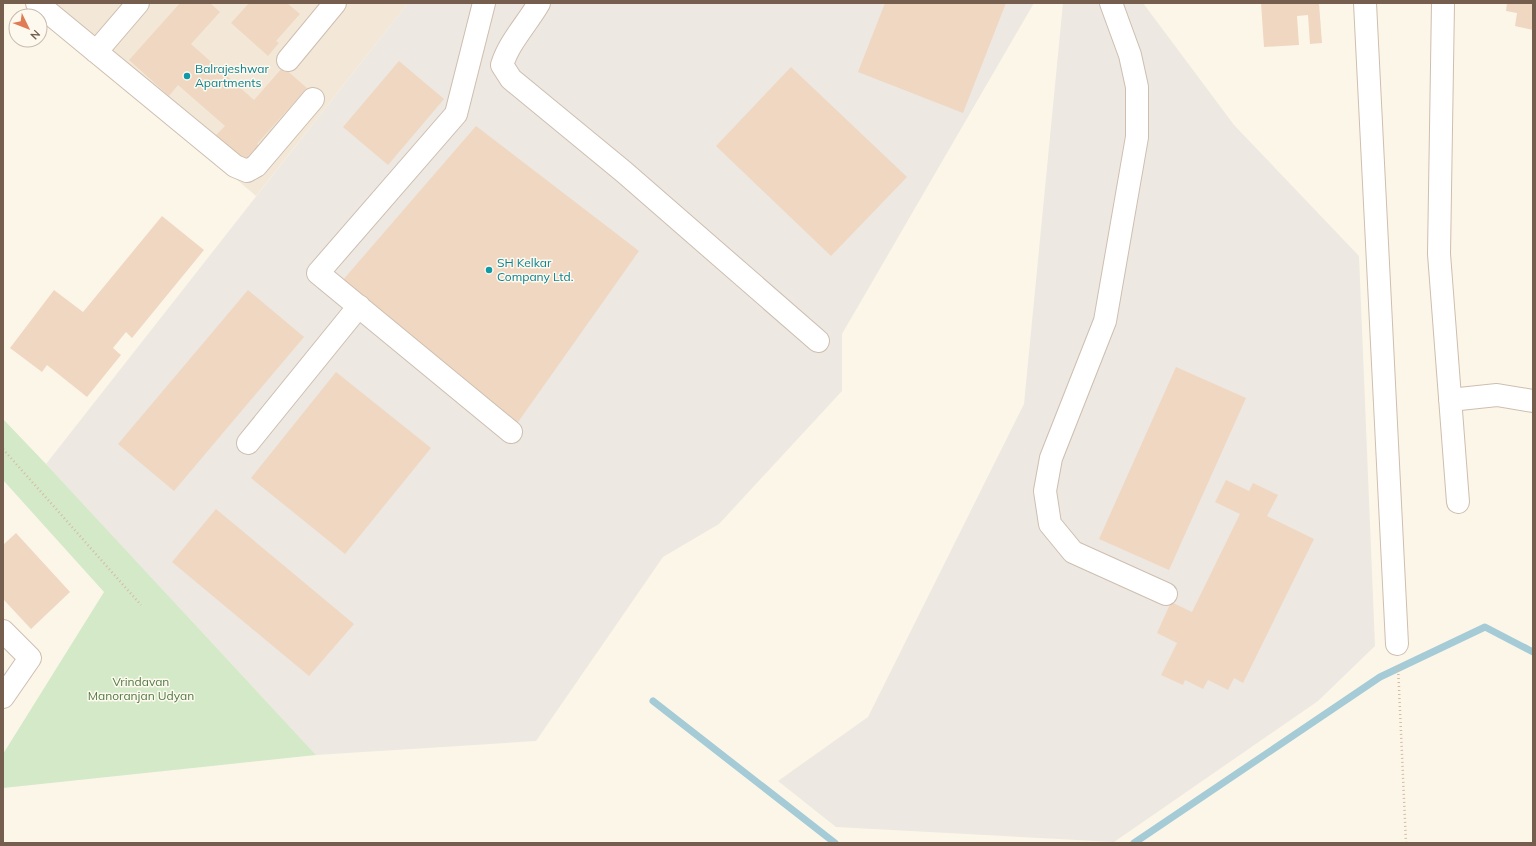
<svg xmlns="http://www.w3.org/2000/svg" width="1536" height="846" viewBox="0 0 1536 846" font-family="Mulish,sans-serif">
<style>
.residential{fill:#f3e8d7}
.industrial{fill:#ede8e2}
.green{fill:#d3e9c7}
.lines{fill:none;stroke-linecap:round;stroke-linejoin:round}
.stream{stroke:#a4cbd6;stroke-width:7}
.building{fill:#f0d7c1}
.minor-casing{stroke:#cebeaf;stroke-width:24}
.path{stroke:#d5bba4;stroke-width:2.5;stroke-dasharray:1 3;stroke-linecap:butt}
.minor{stroke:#fff;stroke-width:22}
.culture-dot{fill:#0f9aa8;stroke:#fef9ef;stroke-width:1.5}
.labels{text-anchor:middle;stroke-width:3;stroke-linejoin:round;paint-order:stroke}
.culture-label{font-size:12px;fill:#0d838f;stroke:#fef9ef;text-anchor:start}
.park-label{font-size:12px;fill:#527a45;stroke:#fef9ef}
</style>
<rect width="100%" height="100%" fill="#fcf6e9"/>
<path class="residential" d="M 54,3 L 408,3 L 256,196 L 44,15 Z"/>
<path class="industrial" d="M 408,3 L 1034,3 L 842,334 L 842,391 L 719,524 L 663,557 L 536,741 L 316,755 L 46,464 Z
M 1063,3 L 1143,3 L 1234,125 L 1359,256 L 1375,646 L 1318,701 L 1114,842 L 836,827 L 778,781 L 868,717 L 1024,404 Z"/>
<path class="green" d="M 3,419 L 46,464 L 316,755 L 3,788 L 3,754 L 104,592 L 3,480 Z"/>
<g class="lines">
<path class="stream" d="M 653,701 L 835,843
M 1134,843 L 1380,677 L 1485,627 L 1533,652"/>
</g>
<path class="building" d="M 180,3 L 210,3 L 220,12 L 191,44 L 254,100 L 283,67 L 307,88 L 257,144 L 260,147 L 246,163 L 215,136 L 225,126 L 178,85 L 169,96 L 129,60 Z
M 249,3 L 287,3 L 300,14 L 276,41 L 279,43 L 268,56 L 231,23 Z
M 885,3 L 1006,3 L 963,113 L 858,72 Z
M 1261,3 L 1319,3 L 1322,43 L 1310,44 L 1308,15 L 1297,16 L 1299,45 L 1264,47 Z
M 1507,3 L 1533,3 L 1533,30 L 1515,26 L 1517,13 L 1506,11 Z
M 399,61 L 444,99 L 388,165 L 343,127 Z
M 791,67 L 907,177 L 831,256 L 716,146 Z
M 476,126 L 639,251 L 511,432 L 336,288 Z
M 162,216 L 204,250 L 132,338 L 126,332 L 113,348 L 121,355 L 87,397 L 47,365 L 42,372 L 10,348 L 54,290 L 83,312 Z
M 248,290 L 304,337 L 174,491 L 118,444 Z
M 1176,367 L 1246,398 L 1169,570 L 1099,539 Z
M 336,372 L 431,448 L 345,554 L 251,478 Z
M 1226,480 L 1249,491 L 1253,483 L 1278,495 L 1267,516 L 1314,539 L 1243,683 L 1234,678 L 1228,690 L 1208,680 L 1203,689 L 1185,680 L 1183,685 L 1161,675 L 1177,643 L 1157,633 L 1171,602 L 1192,612 L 1240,514 L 1215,502 Z
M 216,509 L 354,624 L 309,676 L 172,562 Z
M 16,533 L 70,592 L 31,629 L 3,599 L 3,545 Z"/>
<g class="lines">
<defs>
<path id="minor" d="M 37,3 L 235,166 L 247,171 L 256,166 L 313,99
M 484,3 L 456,114 L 318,273 L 511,432
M 539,3 C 527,24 509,42 502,65 L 511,79 L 624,172 L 818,341
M 1111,3 L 1130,55 L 1137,87 L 1137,137 L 1105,321 L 1051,458 L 1045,491 L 1050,524 L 1073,552 L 1166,594
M 1365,3 L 1397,644
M 1443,3 L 1439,254 L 1458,502
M 96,52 L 138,3
M 288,60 L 335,3
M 1450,400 L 1497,395 L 1533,401
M 248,443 L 359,306
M 3,631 L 30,658 L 3,697"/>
</defs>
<use href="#minor" class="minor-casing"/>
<path class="path" d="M 3,449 L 141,605
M 1398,666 L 1406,843"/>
<use href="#minor" class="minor"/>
</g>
<g class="culture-dot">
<circle cx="187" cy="76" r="4"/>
<circle cx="489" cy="270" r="4"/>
</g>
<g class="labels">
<g class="culture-label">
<text x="195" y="73">Balrajeshwar<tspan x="195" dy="14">Apartments</tspan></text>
<text x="497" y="267">SH Kelkar<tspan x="497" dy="14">Company Ltd.</tspan></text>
</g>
<g class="park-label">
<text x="141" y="686">Vrindavan<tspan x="141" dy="14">Manoranjan Udyan</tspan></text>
</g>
</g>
<rect width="1536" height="846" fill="none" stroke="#755e4d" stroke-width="8"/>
<g transform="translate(28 28) rotate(133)"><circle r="19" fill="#fef9ef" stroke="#c7bbae"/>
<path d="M0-3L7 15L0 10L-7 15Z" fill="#e07c53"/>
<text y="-6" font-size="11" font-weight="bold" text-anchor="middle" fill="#755e4d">N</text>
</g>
</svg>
